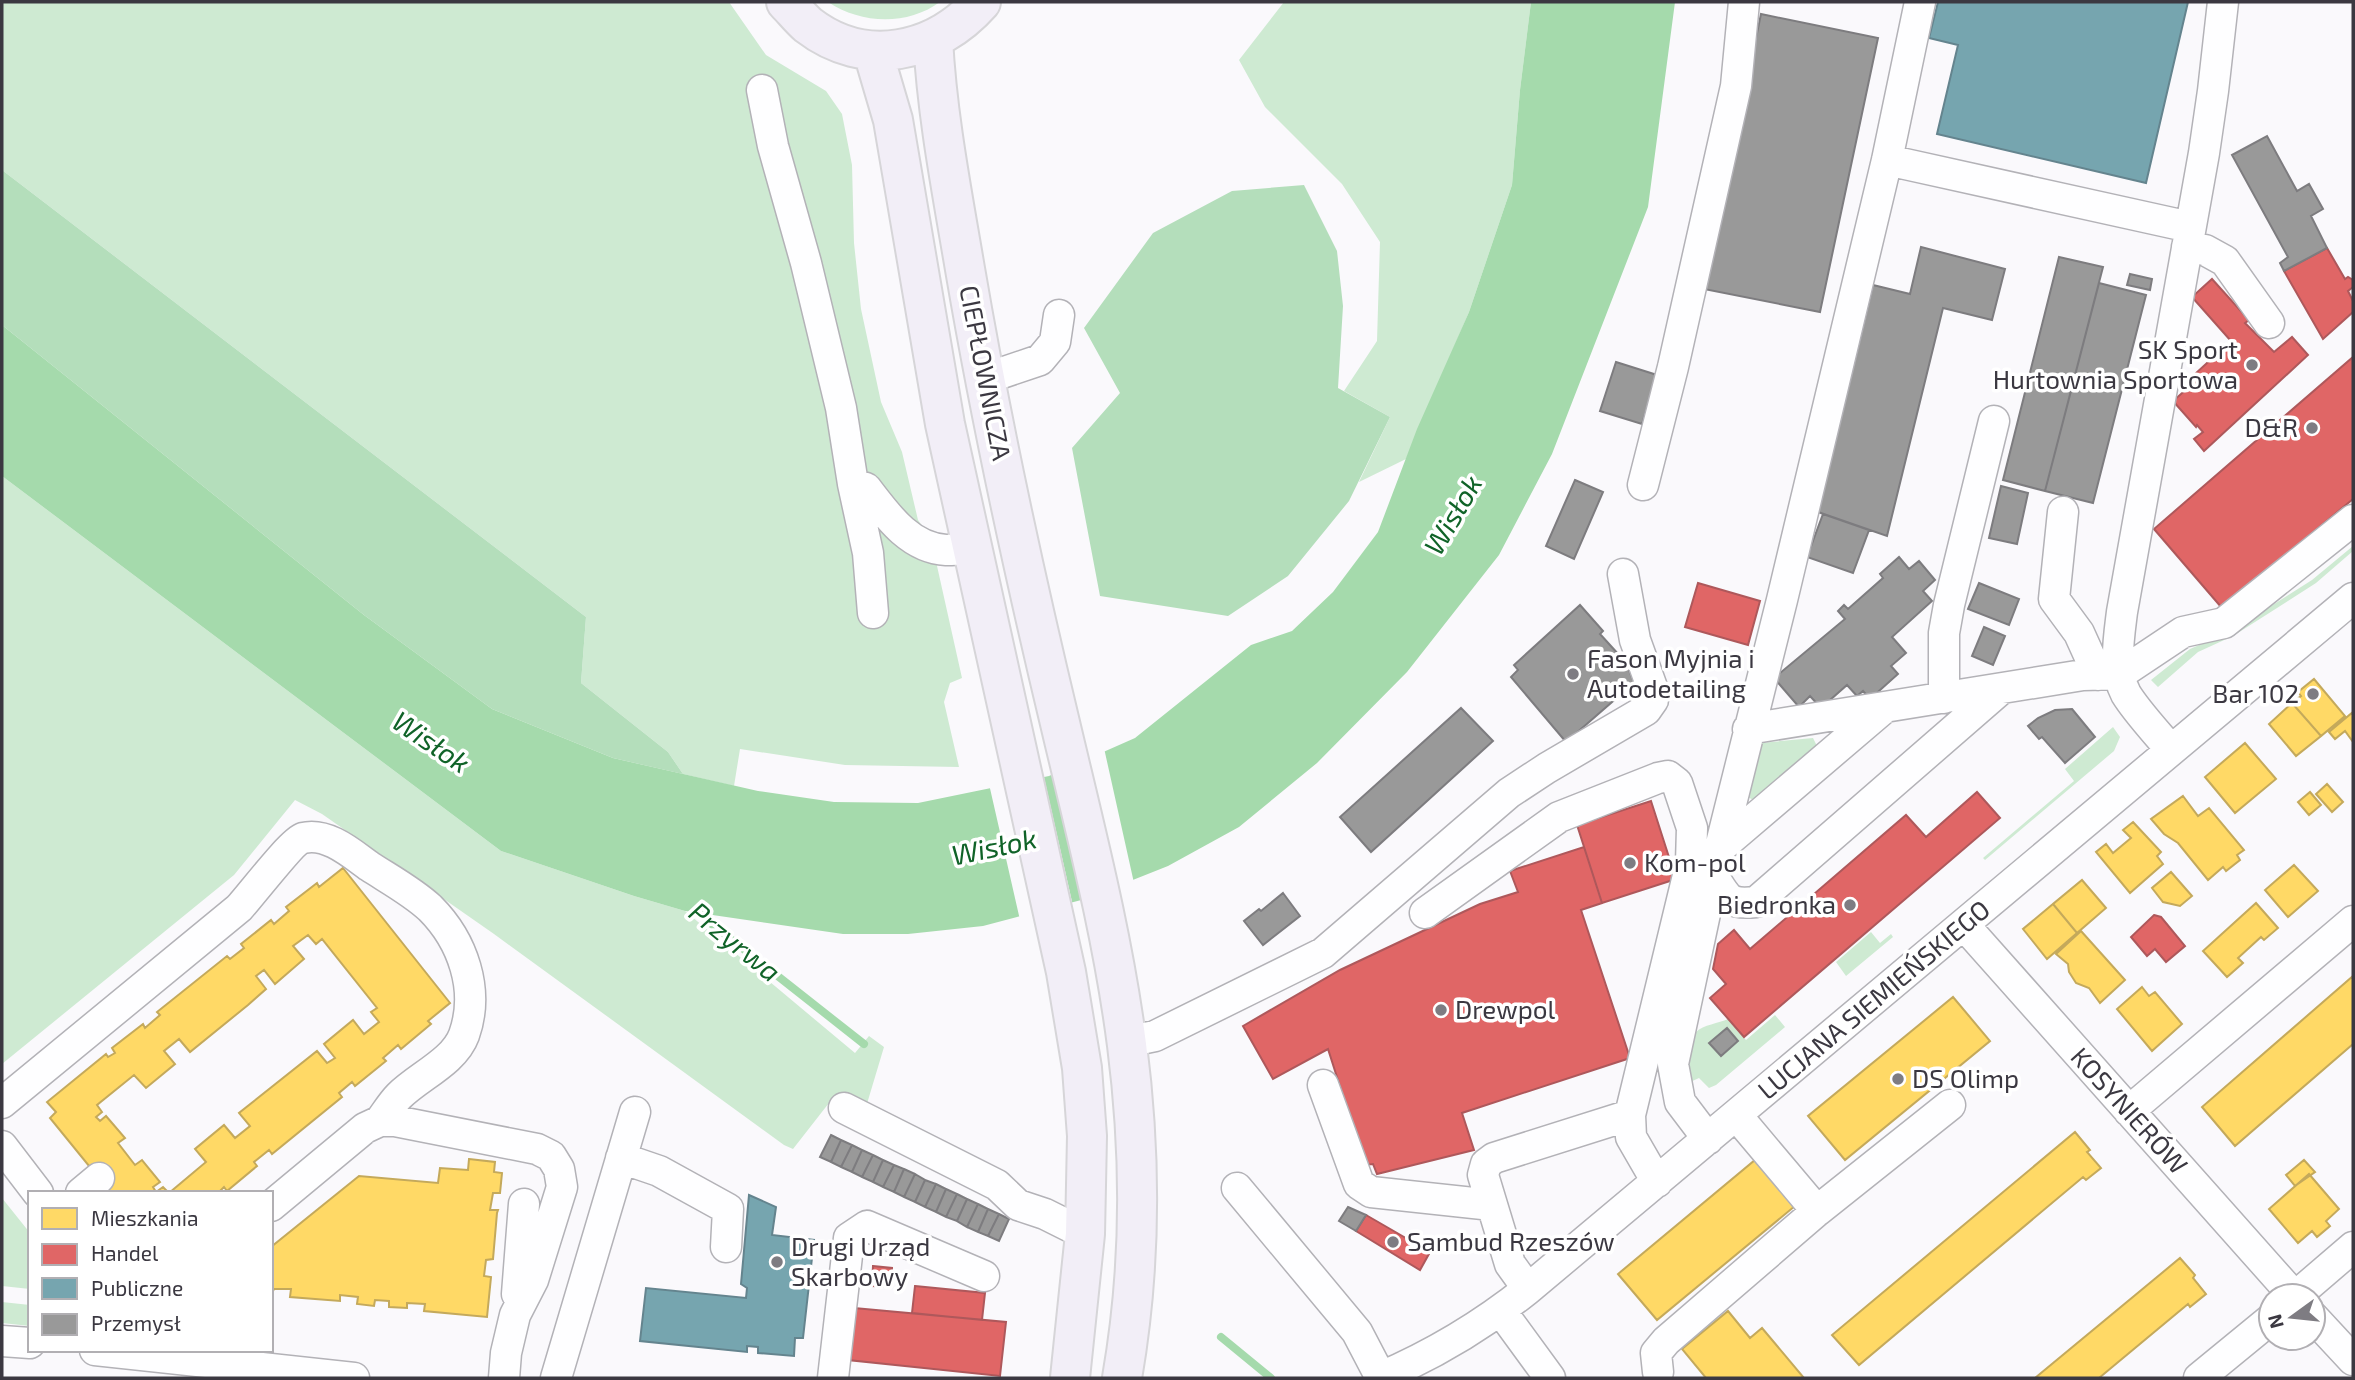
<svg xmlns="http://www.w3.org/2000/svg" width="2355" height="1380" viewBox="0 0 2355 1380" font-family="'Exo 2',sans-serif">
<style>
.green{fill:#ceead2}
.forest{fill:#b4debb}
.water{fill:#a5daac}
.pier{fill:#faf9fc}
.homes{fill:#ffd966;stroke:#c4a95b;stroke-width:2}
.shops{fill:#e06666;stroke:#ae585b;stroke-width:2}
.public{fill:#76a5af;stroke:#64848e;stroke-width:2}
.industry{fill:#999;stroke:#7d7c7f;stroke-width:2}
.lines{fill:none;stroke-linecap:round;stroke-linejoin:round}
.stream{stroke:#a5daac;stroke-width:8}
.minor-casing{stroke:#b3b2b7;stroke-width:33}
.major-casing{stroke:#d6d5d8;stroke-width:42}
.minor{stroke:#fefeff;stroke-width:30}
.major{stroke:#f2eef7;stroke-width:38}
.poi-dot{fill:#7e7c82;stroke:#fff;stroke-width:2.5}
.labels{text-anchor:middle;stroke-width:7;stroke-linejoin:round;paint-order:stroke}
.poi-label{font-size:26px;fill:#3b3841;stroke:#fff;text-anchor:start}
.street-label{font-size:26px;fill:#3b3841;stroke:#fff}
.water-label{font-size:28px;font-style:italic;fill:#106328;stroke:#fff}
</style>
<rect width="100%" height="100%" fill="#faf9fc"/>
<path class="green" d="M 2,2 L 729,2 L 766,55 L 826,91 L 842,114 L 852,165 L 854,243 L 861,309 L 881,402 L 902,452 L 918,520 L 931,539 L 962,678 L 950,683 L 944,702 L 959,767 L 845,765 L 740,749 L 734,786 L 683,774 L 668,752 L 581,683 L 586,617 L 2,170 Z
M 828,2 L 940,2 C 907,26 861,24 828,2 Z
M 1284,2 L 1531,2 L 1520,90 L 1512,185 L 1469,312 L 1406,459 L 1359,482 L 1390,417 L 1344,391 L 1377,341 L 1380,242 L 1342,184 L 1265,107 L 1239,60 Z
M 2,476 L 501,851 L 634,896 L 685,911 L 855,1053 L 869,1036 L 884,1047 L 866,1107 L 836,1094 L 793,1149 L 784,1145 L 494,934 L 322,814 L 295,800 L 234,875 L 2,1064 Z
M 2353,546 L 2353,551 L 2316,583 L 2233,636 L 2198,652 L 2158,687 L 2151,680 L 2190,649 L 2206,642 L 2269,605 L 2271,606 L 2312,580 Z
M 2113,727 L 2120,737 L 2114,751 L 1985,860 L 1983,858 L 2074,781 L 2065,769 Z
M 1813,738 L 1818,748 L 1755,801 L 1746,796 L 1761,743 Z
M 1871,932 L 1880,943 L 1891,934 L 1893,937 L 1846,976 L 1836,962 Z
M 1775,1015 L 1785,1027 L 1716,1085 L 1709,1088 L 1699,1078 L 1688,1083 C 1687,1070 1687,1041 1696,1032 C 1703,1025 1719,1023 1728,1019 L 1746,1040 Z
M 2,1198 L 30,1233 L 30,1289 L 2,1286 Z
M 2,1302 L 30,1305 L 30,1326 L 2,1323 Z"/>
<path class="forest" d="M 2,170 L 586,617 L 581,683 L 668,752 L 683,774 L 613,758 L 492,709 L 364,615 L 2,325 Z
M 1304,185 L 1337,251 L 1343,306 L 1338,388 L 1390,417 L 1349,501 L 1288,576 L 1228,616 L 1100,596 L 1072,448 L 1120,393 L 1084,328 L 1153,233 L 1232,191 Z"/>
<path class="water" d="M 1531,2 L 1675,2 L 1648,207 L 1552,454 L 1499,555 L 1407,672 L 1317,763 L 1239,827 L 1168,866 L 1085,899 L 983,926 L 908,934 L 843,934 L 685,911 L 634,896 L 501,851 L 2,476 L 2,325 L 364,615 L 492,709 L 613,758 L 758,791 L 834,802 L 918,803 L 1049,776 L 1135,738 L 1251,645 L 1292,631 L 1333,592 L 1378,532 L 1417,429 L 1469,312 L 1512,185 L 1520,90 Z"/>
<path class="pier" d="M 1104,748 L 1134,883 L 1082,903 L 1052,770 Z
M 1043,773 L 1073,906 L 1020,920 L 989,784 Z"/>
<path class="homes" d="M 2314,679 L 2345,716 L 2321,736 L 2292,703 L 2301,696 L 2298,692 Z
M 2292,703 L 2321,736 L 2296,756 L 2269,724 Z
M 2353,712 L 2353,742 L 2345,731 L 2335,739 L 2329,732 Z
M 2245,743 L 2276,779 L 2235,813 L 2205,777 Z
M 2327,784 L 2343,802 L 2332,812 L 2316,794 Z
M 2310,792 L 2321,805 L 2309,815 L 2298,802 Z
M 2183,796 L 2198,816 L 2209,808 L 2244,850 L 2237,855 L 2240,860 L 2226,871 L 2223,867 L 2208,880 L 2178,843 L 2164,834 L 2151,819 Z
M 2133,822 L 2161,852 L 2157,856 L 2163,864 L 2130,893 L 2096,852 L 2106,844 L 2113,853 L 2131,838 L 2123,830 Z
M 2294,865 L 2318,891 L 2288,917 L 2265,890 Z
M 343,868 L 450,1003 L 428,1021 L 431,1024 L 401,1049 L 398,1045 L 383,1058 L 386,1061 L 355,1086 L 352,1082 L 339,1093 L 342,1097 L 272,1154 L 269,1150 L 254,1162 L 257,1166 L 227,1191 L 224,1187 L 218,1193 L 169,1193 L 206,1162 L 195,1149 L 224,1125 L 235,1138 L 250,1126 L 239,1113 L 317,1051 L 327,1063 L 335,1058 L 324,1044 L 353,1020 L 364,1034 L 379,1022 L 371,1012 L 377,1008 L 322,939 L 316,944 L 308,935 L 293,946 L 304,959 L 275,984 L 264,970 L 256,976 L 266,989 L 248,1005 L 190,1052 L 179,1039 L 164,1051 L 175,1064 L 146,1088 L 134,1075 L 97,1105 L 102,1112 L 96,1117 L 100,1121 L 106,1116 L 125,1138 L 118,1143 L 135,1165 L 142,1160 L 160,1182 L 153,1187 L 156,1192 L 163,1187 L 169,1193 L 111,1193 L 50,1118 L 56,1112 L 47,1102 L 106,1054 L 108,1057 L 115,1053 L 112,1048 L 143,1024 L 145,1028 L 160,1015 L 157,1012 L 227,956 L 230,959 L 244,948 L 241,944 L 271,920 L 274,924 L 289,911 L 286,907 L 317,883 L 319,887 Z
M 2171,872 L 2192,896 L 2180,906 L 2163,902 L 2152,888 Z
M 2082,880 L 2106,908 L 2077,933 L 2053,904 Z
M 2256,903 L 2278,928 L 2264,940 L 2261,937 L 2238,958 L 2243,963 L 2227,977 L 2203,951 Z
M 2053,904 L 2077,933 L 2047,959 L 2023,929 Z
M 2081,931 L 2125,980 L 2100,1003 L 2089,988 L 2076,983 L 2069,972 L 2068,964 L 2056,954 Z
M 2353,976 L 2353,1044 L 2235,1146 L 2202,1107 Z
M 2142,987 L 2149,996 L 2155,992 L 2182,1024 L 2152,1051 L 2117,1009 Z
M 1953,997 L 1990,1041 L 1845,1160 L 1808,1116 Z
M 2075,1132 L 2090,1150 L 2087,1152 L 2101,1168 L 2086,1180 L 2083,1177 L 1859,1365 L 1832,1335 Z
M 469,1159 L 495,1162 L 494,1172 L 502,1173 L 500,1193 L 493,1193 L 490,1210 L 498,1210 L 497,1213 L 493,1259 L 486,1260 L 484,1276 L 491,1277 L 487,1317 L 424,1311 L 425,1304 L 407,1303 L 407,1308 L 389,1307 L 389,1301 L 375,1300 L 374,1306 L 357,1304 L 358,1297 L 340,1295 L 340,1301 L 290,1297 L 291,1289 L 274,1289 L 271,1295 L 271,1247 L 359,1176 L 438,1183 L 440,1168 L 468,1170 Z
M 1755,1160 L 1795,1206 L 1657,1320 L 1618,1274 Z
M 2304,1160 L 2315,1172 L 2295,1186 L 2286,1175 Z
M 2309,1174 L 2339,1209 L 2326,1221 L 2330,1226 L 2317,1237 L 2312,1231 L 2298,1243 L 2269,1209 Z
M 2180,1258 L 2195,1275 L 2193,1278 L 2206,1294 L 2190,1307 L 2188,1304 L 2099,1378 L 2035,1378 Z
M 1728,1311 L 1750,1338 L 1762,1328 L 1804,1378 L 1706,1378 L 1682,1349 Z"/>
<path class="shops" d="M 2327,248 L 2345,279 L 2348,277 L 2353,280 L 2353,287 L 2348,291 L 2353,301 L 2353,312 L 2323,339 L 2284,271 Z
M 2212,279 L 2249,320 L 2245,323 L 2274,352 L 2292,337 L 2308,355 L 2204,451 L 2194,439 L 2203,432 L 2197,425 L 2196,427 L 2173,401 L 2197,380 L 2195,374 L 2231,341 L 2192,297 Z
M 2353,357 L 2353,499 L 2222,608 L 2154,529 Z
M 1698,583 L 1760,601 L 1748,645 L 1685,627 Z
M 1977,792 L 2000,818 L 1744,1037 L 1710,998 L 1726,984 L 1713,969 L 1718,944 L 1734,930 L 1750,949 L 1906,815 L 1926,837 Z
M 1651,801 L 1676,879 L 1602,903 L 1577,825 Z
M 1584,847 L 1602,903 L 1581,910 L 1630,1058 L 1462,1113 L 1474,1150 L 1377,1174 L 1373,1164 L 1365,1165 L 1328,1049 L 1273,1079 L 1243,1026 L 1340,970 L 1480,904 L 1518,892 L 1510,871 Z
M 2154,915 L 2161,917 L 2185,946 L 2166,962 L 2155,949 L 2147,956 L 2131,937 Z
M 1366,1215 L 1430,1252 L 1420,1270 L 1356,1231 Z
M 873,1266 L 892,1268 L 891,1287 L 872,1286 Z
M 915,1286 L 985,1293 L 982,1320 L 912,1313 Z
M 854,1308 L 1006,1322 L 1000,1376 L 848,1360 Z"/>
<path class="public" d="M 1938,2 L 2188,2 L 2146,183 L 1937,134 L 1958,45 L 1929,38 Z
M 749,1195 L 776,1207 L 772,1235 L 814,1240 L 803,1338 L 795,1338 L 794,1356 L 758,1353 L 758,1347 L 747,1346 L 747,1352 L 640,1341 L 646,1288 L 746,1298 L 747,1288 L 741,1284 Z"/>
<path class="industry" d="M 1761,14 L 1878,38 L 1820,312 L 1704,289 Z
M 2267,136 L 2297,191 L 2309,184 L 2323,209 L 2311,216 L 2327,248 L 2284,271 L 2280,263 L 2288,257 L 2232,155 Z
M 1921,247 L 2005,269 L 1992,320 L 1943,308 L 1887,536 L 1818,512 L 1873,285 L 1910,294 Z
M 2059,257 L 2103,267 L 2045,491 L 2003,480 Z
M 2130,274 L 2152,279 L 2150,290 L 2127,285 Z
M 2099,283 L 2146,295 L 2093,503 L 2045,491 Z
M 1616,362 L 1657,375 L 1642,424 L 1600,411 Z
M 1575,480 L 1603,492 L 1574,559 L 1546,546 Z
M 2001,486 L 2028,493 L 2017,544 L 1989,538 Z
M 1823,514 L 1869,530 L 1853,573 L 1807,557 Z
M 1899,557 L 1909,569 L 1919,561 L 1935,580 L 1923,591 L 1932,601 L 1892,637 L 1906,653 L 1891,666 L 1898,674 L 1870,699 L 1863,691 L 1857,696 L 1847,685 L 1821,708 L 1810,696 L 1799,707 L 1774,678 L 1845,619 L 1838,611 L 1844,605 L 1848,609 L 1883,578 L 1880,574 Z
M 1979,583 L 2019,599 L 2009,625 L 1968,609 Z
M 1580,605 L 1603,631 L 1600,634 L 1620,656 L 1623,655 L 1634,683 L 1566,742 L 1511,677 L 1518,670 L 1514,665 Z
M 1984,627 L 2005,636 L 1993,665 L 1972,656 Z
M 1461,708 L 1493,741 L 1371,852 L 1340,817 Z
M 2072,709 L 2095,737 L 2065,763 L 2042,737 L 2039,739 L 2028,726 L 2038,718 L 2055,710 Z
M 1283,893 L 1300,916 L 1263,945 L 1244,921 L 1259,909 L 1261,911 Z
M 1727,1028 L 1738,1041 L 1721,1056 L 1709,1043 Z
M 831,1135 L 841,1140 L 831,1162 L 820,1157 Z
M 841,1140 L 852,1145 L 841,1167 L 831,1162 Z
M 852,1145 L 862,1150 L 852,1172 L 841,1167 Z
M 862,1150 L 873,1155 L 862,1177 L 852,1172 Z
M 873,1155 L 883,1160 L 873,1182 L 862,1177 Z
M 883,1160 L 894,1165 L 883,1187 L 873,1182 Z
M 894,1165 L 904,1169 L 894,1192 L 883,1187 Z
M 904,1169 L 915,1174 L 904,1197 L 894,1192 Z
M 915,1174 L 925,1180 L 915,1202 L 904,1197 Z
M 925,1180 L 936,1184 L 925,1207 L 915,1202 Z
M 936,1184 L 946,1189 L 936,1212 L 925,1207 Z
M 946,1189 L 957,1194 L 946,1217 L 936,1212 Z
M 957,1194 L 967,1199 L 957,1221 L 946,1217 Z
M 967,1199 L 978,1204 L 967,1227 L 957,1221 Z
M 978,1204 L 988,1209 L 978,1232 L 967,1227 Z
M 1348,1207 L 1366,1215 L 1356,1231 L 1339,1221 Z
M 988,1209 L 999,1214 L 988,1236 L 978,1232 Z
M 999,1214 L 1009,1219 L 999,1241 L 988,1236 Z"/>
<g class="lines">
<path class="stream" d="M 690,907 L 864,1044
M 1221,1337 L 1271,1378"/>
<defs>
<path id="minor" d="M 762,90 L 773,146 L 806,263 L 841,408 L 853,484 L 868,553 L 873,613
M 1887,160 L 2190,227
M 2187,247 L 2205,250 L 2225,261 L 2269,323
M 984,379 L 1040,360 L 1055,342 L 1059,315
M 853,484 L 866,488 C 886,514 909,548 946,550 C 955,550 965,549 974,548
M 1643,485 L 1673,367 L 1736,86 L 1744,2
M 2063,512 L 2054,599 L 2079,633 L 2098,675
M 1944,698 L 1944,633 L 1949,605 L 1994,421
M 1748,729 L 2083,675 L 2120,674 L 2183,632 L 2224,623 L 2353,520
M 2171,750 C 2157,733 2137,712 2126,694 C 2113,670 2119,637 2122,612 L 2204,153 L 2213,91 L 2223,2
M 1720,848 L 1883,709
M 1713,876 C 1728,899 1728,905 1756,902 L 2001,689
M 1425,913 L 1559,817 L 1658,778 L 1668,776 L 1677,783 L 1692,828 L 1691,863 L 1630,1115 L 1631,1137 L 1657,1182
M 1964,925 L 2294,1296
M 1126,1042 L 1155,1036 L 1323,953 L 1509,793 L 1547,768 L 1646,710 L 1653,700 L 1653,690 L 1635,640 L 1623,574
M 1323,1085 L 1359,1184 L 1371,1192 L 1492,1205
M 2,1103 L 239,908 C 251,895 292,841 303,838 C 327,832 351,853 369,866 C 389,879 413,892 430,908 C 463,941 480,990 464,1035 C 454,1062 419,1076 399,1096 C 392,1103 386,1113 380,1121
M 844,1108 L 997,1185 L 1018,1205 L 1045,1214 L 1085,1234
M 2129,1111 L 2353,921
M 1737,1116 L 1817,1211
M 1708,1139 L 1680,1102 L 1673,1064 L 1713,876 L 1782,600 L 1887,160 L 1920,2
M 2,1146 L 38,1193
M 621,1158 L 659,1171 L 728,1209 L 726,1247
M 1237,1188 L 1357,1332 L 1381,1378
M 81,1193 L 99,1178
M 271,1206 L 365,1128 L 380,1121 L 395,1121 L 537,1149 L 551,1156 L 559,1169 L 562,1187 L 533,1280 L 515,1315 L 506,1353 L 504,1378
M 1528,1289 L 1510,1264 L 1483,1175 L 1486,1164 L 1494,1158 L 1630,1115
M 517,1294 L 524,1204
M 2296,1296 L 2353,1247
M 1501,1311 L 1550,1378
M 2313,1317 L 2353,1360
M 2,1341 L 30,1343
M 95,1350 L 354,1378
M 1658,1372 L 1656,1353 L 1666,1341 L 1817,1211 L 1950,1105
M 556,1378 L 635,1112
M 833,1378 L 849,1238 L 867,1226 L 984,1276
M 1379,1378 C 1433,1355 1483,1325 1528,1289 L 2353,598
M 2199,1378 L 2271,1319"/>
<path id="major" d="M 786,2 C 793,9 800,18 808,25 C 865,69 936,53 981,2
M 933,39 C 937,116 952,192 965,269 C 991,421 1024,573 1060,723 C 1085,829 1113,936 1127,1045 C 1141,1154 1141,1269 1122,1378
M 873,52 L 893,120 L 945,424 L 1066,972 L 1082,1068 L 1087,1136 L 1085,1234 L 1070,1378"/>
</defs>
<use href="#minor" class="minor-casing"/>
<use href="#major" class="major-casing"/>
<use href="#minor" class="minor"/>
<use href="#major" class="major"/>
</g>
<g class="poi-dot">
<circle cx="2252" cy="365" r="7"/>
<circle cx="2312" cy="428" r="7"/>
<circle cx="1573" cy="674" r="7"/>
<circle cx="2313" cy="694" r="7"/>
<circle cx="1630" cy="863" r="7"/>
<circle cx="1850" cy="905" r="7"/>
<circle cx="1441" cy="1010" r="7"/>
<circle cx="1898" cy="1079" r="7"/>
<circle cx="1393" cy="1242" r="7"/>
<circle cx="777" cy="1262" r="7"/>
</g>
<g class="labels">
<g class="poi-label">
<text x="2238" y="359" text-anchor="end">SK Sport<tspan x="2238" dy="30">Hurtownia Sportowa</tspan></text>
<text x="2298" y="437" text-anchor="end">D&amp;R</text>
<text x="1587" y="668">Fason Myjnia i<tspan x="1587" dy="30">Autodetailing</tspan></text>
<text x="2299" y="703" text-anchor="end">Bar 102</text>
<text x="1644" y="872">Kom-pol</text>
<text x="1836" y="914" text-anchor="end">Biedronka</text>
<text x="1455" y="1019">Drewpol</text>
<text x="1912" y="1088">DS Olimp</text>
<text x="1407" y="1251">Sambud Rzeszów</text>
<text x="791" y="1256">Drugi Urząd<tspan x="791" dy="30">Skarbowy</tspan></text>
</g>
<g class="street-label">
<text transform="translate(985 373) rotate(79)" y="9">CIEPŁOWNICZA</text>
<text transform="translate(1874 1000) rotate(-40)" y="9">LUCJANA SIEMIEŃSKIEGO</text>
<text transform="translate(2129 1111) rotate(48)" y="9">KOSYNIERÓW</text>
</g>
<g class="water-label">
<text transform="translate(1453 515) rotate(-60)" y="10">Wisłok</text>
<text transform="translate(431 742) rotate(34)" y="10">Wisłok</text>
<text transform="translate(994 847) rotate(-12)" y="10">Wisłok</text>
<text transform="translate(735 942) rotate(39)" y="10">Przyrwa</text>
</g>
</g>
<rect width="2355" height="1380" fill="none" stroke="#3b3841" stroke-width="7"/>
<rect x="28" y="1191" width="245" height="161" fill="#ffffff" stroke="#b1afb3" stroke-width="2"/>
<rect x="42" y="1208" width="35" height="21" fill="#ffd966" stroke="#b1afb3" stroke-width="2"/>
<text x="91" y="1226" font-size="21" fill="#3b3841">Mieszkania</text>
<rect x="42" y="1244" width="35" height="21" fill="#e06666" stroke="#b1afb3" stroke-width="2"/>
<text x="91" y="1261" font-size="21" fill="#3b3841">Handel</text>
<rect x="42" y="1278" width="35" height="21" fill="#76a5af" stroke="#b1afb3" stroke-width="2"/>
<text x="91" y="1296" font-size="21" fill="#3b3841">Publiczne</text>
<rect x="42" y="1314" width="35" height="21" fill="#999999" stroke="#b1afb3" stroke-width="2"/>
<text x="91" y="1331" font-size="21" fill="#3b3841">Przemysł</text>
<g transform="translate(2292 1317) rotate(255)"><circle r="33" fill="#ffffff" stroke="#b1afb3" stroke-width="2"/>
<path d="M0-5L12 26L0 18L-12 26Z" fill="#7e7c82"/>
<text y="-10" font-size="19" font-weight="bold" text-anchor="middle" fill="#3b3841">N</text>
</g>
</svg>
